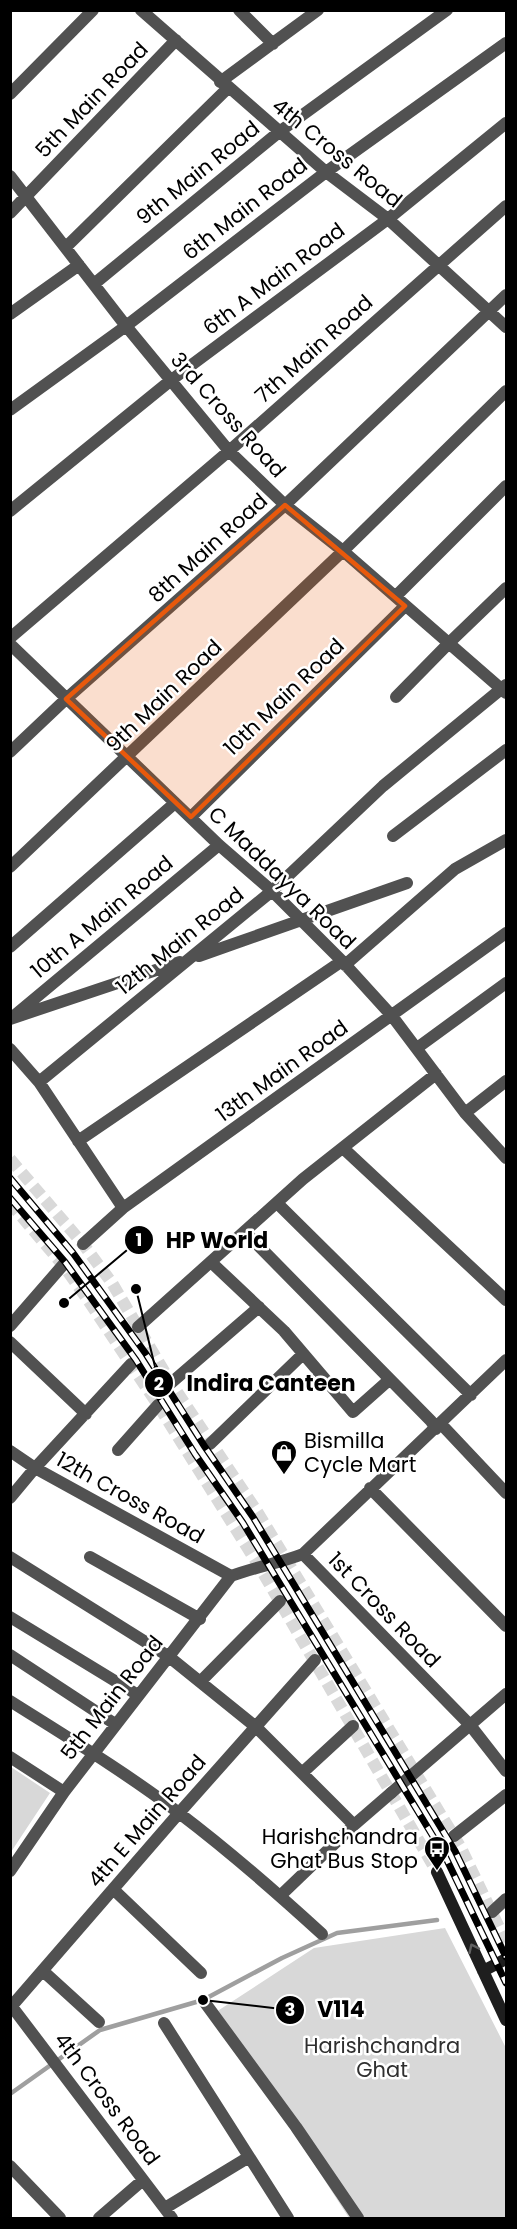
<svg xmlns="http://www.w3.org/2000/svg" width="517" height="2229" viewBox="0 0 517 2229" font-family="Poppins,sans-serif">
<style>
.green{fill:#d8d8d8}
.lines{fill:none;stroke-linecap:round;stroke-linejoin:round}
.stream{stroke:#9f9f9f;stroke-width:4.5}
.secondary-tunnel{stroke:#d9d9d9;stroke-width:12;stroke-dasharray:12 6;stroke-linecap:butt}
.minor{stroke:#515151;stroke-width:12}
.tertiary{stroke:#515151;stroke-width:12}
.secondary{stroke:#1e1e1e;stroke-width:12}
.rail-casing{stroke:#000;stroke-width:7}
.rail{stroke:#fff;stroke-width:4.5;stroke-dasharray:14;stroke-linecap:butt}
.oneway{stroke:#626262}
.marked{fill:#e8590c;fill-opacity:0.2;stroke:#e8590c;stroke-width:4.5;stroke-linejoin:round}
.labels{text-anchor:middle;stroke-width:5;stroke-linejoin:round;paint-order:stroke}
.street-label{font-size:21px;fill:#000;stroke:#fff}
.poi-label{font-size:21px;fill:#000;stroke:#fff;text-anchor:start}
.park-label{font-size:21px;fill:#2f2f2f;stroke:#fff}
.leader{fill:none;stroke:#000;stroke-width:2}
.callout-dot{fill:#000;stroke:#fff;stroke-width:2}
.mark-label{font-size:18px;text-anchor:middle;font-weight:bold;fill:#fff}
.callout-label{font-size:22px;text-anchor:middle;font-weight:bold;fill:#000;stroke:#fff;stroke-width:5;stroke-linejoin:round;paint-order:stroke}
</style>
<rect width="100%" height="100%" fill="#fff"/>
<path class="green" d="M 11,1767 L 50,1793 L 11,1852 Z
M 445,1928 L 506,2048 L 506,2218 L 349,2218 L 216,2012 L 314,1948 Z"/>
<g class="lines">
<path class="stream" d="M 10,2094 L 100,2030 L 203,2000 L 282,1958 L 337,1933 L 437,1920"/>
<path class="secondary-tunnel" d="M 10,1159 L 83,1244 L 112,1283 L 171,1383 L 258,1513 L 461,1848 L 506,1942
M 10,1203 L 63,1265 L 88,1300 L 158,1405 L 259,1566 L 437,1872"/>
<path class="minor" d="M 141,10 L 326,172 L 388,219 L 506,327
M 239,10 L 273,44
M 220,82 L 318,10
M 10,94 L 93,10
M 10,176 L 126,326 L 229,451 L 285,505 L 343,551 L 506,693
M 10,213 L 176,40
M 66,247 L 228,88
M 94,284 L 279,132 L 447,10
M 10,314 L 79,265
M 10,410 L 126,326 L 326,172 L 506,43
M 10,511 L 170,381 L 388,219 L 506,123
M 396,596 L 506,486
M 10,638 L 229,451 L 506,206
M 10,644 L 219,845 L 272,891 L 342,961 L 392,1016 L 465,1113 L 506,1158
M 396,697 L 450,642 L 506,588
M 10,752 L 66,699 L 285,505 L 506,295
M 191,817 L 405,606
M 393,836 L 506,750
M 10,867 L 343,551 L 506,391
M 10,947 L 175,803
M 199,956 L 407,883
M 345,965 L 455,869 L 506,840
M 15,1015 L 219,845
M 10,1019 L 180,962
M 417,1048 L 506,983
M 10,1049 L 39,1082 L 123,1208
M 39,1082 L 272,891 L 383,786 L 506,685
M 465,1113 L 506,1081
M 78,1141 L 342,961
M 343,1148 L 506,1300
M 277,1203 L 471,1395
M 245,1232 L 431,1421 L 436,1429
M 83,1244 L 123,1208 L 506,933
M 212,1263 L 284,1331 L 353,1412 L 389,1380
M 10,1326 L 63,1265
M 138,1327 L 303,1179 L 436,1074
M 10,1342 L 86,1414
M 171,1383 L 259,1307
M 441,1424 L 506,1493
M 210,1444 L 303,1354
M 118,1450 L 158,1405
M 10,1451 L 35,1468 L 231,1576
M 370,1488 L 506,1626
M 10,1498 L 35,1468 L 131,1364
M 303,1554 L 506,1360
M 10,1557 L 168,1656 L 256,1727 L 354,1825
M 90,1557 L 200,1619
M 10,1617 L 138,1695
M 10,1655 L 115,1724
M 200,1682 L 280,1601
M 10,1701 C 67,1737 125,1772 179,1813 C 228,1850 276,1892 322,1934
M 10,1757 L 64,1792
M 302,1773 L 353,1726
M 454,1836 L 506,1795
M 10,1871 L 64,1792 L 231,1576 C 255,1567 280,1563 303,1554 L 470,1725 L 506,1771
M 113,1889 L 201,1973
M 280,1896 L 354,1825 L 391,1793
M 492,1912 L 506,1899
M 43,1971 L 99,2022
M 203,2000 L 296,2127 L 358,2218
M 10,2004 L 172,2218
M 10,2008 L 179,1813 L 315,1660
M 164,2023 L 288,2218
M 10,2166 L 60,2218
M 165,2208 L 249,2157
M 99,2218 L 143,2180"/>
<path class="tertiary" d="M 391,1793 L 506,1694"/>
<path class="secondary" d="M 437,1872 L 506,2020
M 483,1971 L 506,1959"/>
<defs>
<path id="rail" d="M 10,1178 L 73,1253 L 146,1354 L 205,1447 L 253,1517 L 455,1851 L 506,1957
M 10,1198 L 65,1262 L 136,1360 L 195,1454 L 243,1523 L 445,1856 L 506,1983"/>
</defs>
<use href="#rail" class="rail-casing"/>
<use href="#rail" class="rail"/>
</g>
<defs><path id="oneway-chevron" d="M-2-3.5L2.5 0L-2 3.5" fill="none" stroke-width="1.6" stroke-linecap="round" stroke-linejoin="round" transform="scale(1.5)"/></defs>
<use class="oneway" href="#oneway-chevron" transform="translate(473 1948) rotate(-115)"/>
<path class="marked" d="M 285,505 L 405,606 L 191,817 L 66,699 Z"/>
<defs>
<symbol id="shop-pin" viewBox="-11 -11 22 30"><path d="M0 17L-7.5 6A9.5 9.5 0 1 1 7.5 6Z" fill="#000" stroke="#fff"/><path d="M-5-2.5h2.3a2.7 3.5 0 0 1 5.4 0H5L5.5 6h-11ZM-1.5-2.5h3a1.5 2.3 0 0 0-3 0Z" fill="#fff"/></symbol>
<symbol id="bus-pin" viewBox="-11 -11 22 30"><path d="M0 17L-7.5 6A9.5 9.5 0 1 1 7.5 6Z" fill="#000" stroke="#fff"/><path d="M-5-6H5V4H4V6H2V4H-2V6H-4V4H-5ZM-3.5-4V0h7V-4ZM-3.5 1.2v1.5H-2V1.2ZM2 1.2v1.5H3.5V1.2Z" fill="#fff"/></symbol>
</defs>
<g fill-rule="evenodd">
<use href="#shop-pin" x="269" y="1438" width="30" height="40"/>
<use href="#bus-pin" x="422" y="1834" width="30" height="40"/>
</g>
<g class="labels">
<g class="street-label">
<text transform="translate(92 100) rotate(-46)" y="7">5th Main Road</text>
<text transform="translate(337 153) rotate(39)" y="7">4th Cross Road</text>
<text transform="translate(198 173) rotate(-39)" y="7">9th Main Road</text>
<text transform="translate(245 209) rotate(-38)" y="7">6th Main Road</text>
<text transform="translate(274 279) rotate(-37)" y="7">6th A Main Road</text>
<text transform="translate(314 349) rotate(-42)" y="7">7th Main Road</text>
<text transform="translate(228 415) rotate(48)" y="7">3rd Cross Road</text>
<text transform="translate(208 548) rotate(-42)" y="7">8th Main Road</text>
<text transform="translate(164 696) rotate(-44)" y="7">9th Main Road</text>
<text transform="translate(284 697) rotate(-44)" y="7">10th Main Road</text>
<text transform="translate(282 878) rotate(44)" y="7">C Maddayya Road</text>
<text transform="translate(102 917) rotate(-40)" y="7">10th A Main Road</text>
<text transform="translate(180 941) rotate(-39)" y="7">12th Main Road</text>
<text transform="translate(282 1071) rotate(-36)" y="7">13th Main Road</text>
<text transform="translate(130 1498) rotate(29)" y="7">12th Cross Road</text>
<text transform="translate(384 1610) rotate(46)" y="7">1st Cross Road</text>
<text transform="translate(112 1698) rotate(-52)" y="7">5th Main Road</text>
<text transform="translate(147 1821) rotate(-49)" y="7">4th E Main Road</text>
<text transform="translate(107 2099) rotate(53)" y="7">4th Cross Road</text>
</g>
<g class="poi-label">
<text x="304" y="1448">Bismilla<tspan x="304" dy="24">Cycle Mart</tspan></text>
<text x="418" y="1844" text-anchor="end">Harishchandra<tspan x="418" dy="24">Ghat Bus Stop</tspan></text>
</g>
<g class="park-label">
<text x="382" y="2053">Harishchandra<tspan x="382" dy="24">Ghat</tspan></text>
</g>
</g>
<path class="leader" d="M64 1303L139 1240M136 1289L159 1383M203 2000L290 2010"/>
<g class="callout-dot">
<circle cx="64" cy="1303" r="6"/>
<circle cx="136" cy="1289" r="6"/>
<circle cx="203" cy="2000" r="6"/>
<circle cx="139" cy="1240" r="15"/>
<circle cx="159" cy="1383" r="15"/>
<circle cx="290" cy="2010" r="15"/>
</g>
<g class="mark-label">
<text x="139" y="1246">1</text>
<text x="159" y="1390">2</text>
<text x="290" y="2016">3</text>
</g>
<g class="callout-label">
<text x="217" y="1248">HP World</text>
<text x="271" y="1391">Indira Canteen</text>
<text x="341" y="2017">V114</text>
</g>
<rect width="517" height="2229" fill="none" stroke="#000000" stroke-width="24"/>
</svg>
